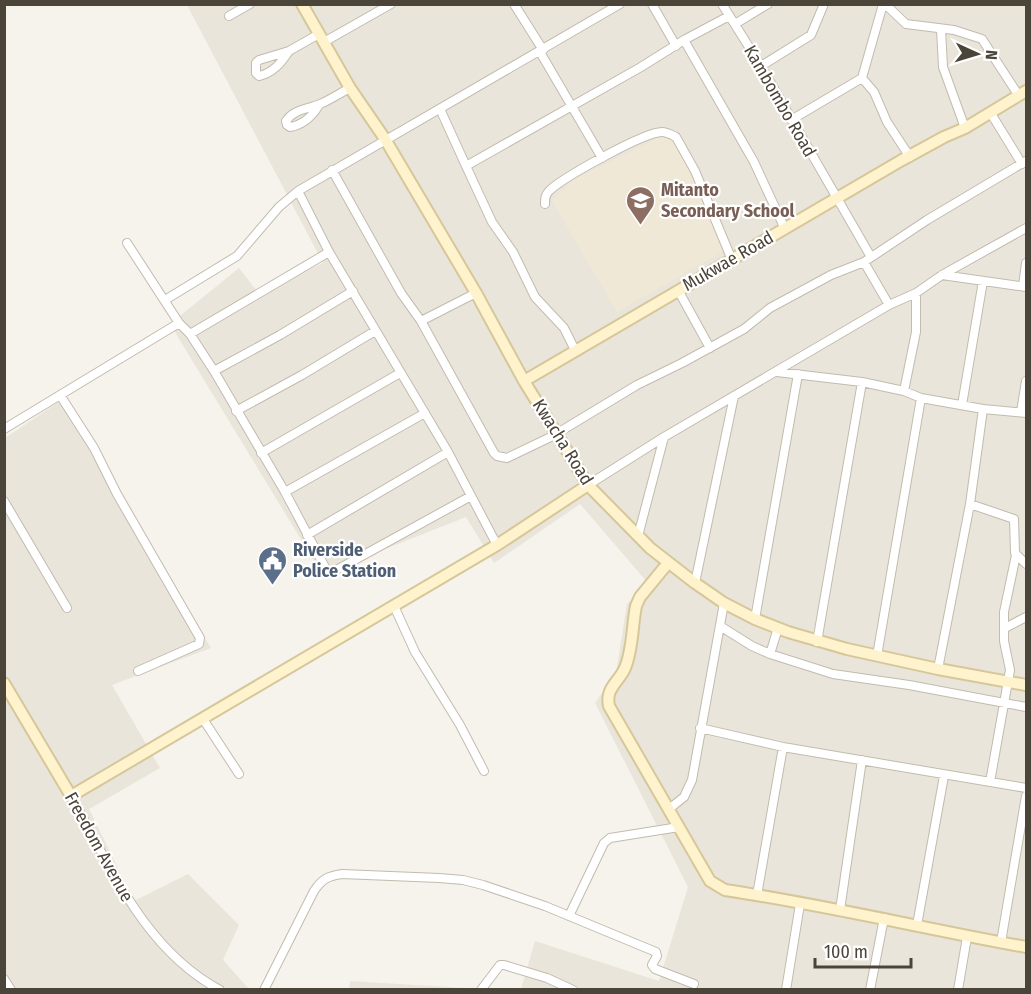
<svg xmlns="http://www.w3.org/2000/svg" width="1031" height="994" viewBox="0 0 1031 994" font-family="'Fira Sans Condensed',sans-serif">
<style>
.residential{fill:#eae5da}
.education{fill:#efe8d6}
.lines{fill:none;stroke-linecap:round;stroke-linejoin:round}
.street-casing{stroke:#c2bbae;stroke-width:10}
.secondary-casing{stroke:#d6c79b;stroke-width:14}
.street{stroke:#fff;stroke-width:8}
.secondary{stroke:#fff3cd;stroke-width:10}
.labels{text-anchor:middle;stroke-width:4.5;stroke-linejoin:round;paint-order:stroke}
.street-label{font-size:18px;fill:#4b4439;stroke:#fff}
.education-label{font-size:18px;font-weight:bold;fill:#785e54;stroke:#fff;text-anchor:start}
.service-label{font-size:18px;font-weight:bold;fill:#4e5e75;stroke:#fff;text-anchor:start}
</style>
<rect width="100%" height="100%" fill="#f6f3ec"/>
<path class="residential" d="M 187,5 L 1026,5 L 1026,989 L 521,989 L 535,941 L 659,981 L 688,887 L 595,703 L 616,673 L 627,604 L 648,583 L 580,504 L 494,563 L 466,517 L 322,574 L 170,324 L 239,268 L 259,294 L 323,263 Z
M 60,401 L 211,648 L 112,685 L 160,768 L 89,809 L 134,901 L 188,874 L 239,925 L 223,960 L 249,989 L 5,990 L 5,438 Z
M 350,981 L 465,988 L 465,989 L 349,989 Z"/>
<path class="education" d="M 661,136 L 672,139 L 679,146 L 726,250 L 617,312 L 552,201 L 571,181 Z"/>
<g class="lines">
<defs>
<path id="street" d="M 514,4 L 543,50
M 652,4 L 676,46
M 722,4 L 761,66 L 871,257
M 885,4 L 906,24 L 954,30 L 982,39 L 1019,96
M 229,16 L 250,4
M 729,16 L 684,40 L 754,162 L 785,229
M 735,24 L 768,4
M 941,29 L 943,67 L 965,128
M 324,42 L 391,4
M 289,51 C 281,63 273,73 259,76 L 256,73 L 256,63 L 259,60 L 289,51 L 319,34
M 540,52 L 602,158
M 761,66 L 811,35 L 824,4
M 862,78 L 874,92 L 887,122 L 910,157
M 319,105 C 313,115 303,125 290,127 L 287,125 L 286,121 C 294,109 308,109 320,104 C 330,100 340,93 350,88
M 440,109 L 466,166 L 641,67 L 684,40
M 990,112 L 1022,164
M 791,120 L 862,78 L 883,4
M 466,166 L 492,222 L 513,252 L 535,297 L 564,328 L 575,350
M 332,170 L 401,293 L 421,321 L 494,453 L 497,456 L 507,458 L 557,434
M 298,191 L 329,252 L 448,452 L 497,545
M 545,204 C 545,199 545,195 549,191 C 562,178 644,132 662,132 C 667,132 672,135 676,137 L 695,171 L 732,260
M 127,243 L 179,323 L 190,334 L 214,371
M 864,262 L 889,305
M 942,275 L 1026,287
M 1023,286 L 1026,263
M 678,290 L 710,348
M 353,291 L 280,335 L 214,371 L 285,492 L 327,571 L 331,573 L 471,496
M 165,300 L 237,256 L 279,207 L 298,191 L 620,4
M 421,321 L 476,293
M 190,334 L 329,252
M 777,372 L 862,382 L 904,391 L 921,398 L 983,409 L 1026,413
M 904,391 L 916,332 L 916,293
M 60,395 L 94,448 L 117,494 L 200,638 L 199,644 L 138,671
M 962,405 L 983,281
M 236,411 L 302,375 L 375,331
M 1021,412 L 1026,381
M 4,429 L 179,323
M 556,434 L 637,385 L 682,363 L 744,329 L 770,308 L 831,275 L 864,262 L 927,220 L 1026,161
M 261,453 L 400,373
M 588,485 L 664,437 L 889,305 L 916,293 L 942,275 L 1026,228
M 285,492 L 425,413
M 4,501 L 67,608
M 970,504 L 1014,519 L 1015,553 L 1026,564
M 307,535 L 448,452
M 638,536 L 664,437
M 695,583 L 734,396
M 394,606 L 415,652 L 460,725 L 484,771
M 755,619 L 798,374
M 720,626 L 752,646 L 770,654 L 833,674 L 909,685 L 1026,707
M 1005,628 L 1026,617
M 817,642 L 862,382
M 770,654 L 778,628
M 877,656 L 921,398
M 938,669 L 970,504 L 983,409
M 203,719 L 239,774
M 700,728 L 783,747 L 1026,788
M 990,782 L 1010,670 L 1004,641 L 1004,612 L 1016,555
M 71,796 C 111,868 145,950 220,990
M 669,809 L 684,797 L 692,780 L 724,603
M 757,895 L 783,747
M 840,910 L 862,760
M 569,916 L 604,843 L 610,838 L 679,827
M 917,925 L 944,776
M 1001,942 L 1026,796
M 4,979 L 11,990
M 264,990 L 314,891 C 322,879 328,876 342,874 L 439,878 L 463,880 L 483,885 L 545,906 L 656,952 L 657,956 L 652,965 L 655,969 L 694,984
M 481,990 L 500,965 L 504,965 L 547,978 L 573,990
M 786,990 L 800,904
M 870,990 L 884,918
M 958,990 L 967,937"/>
<path id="secondary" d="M 302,4 L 350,88 L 385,139 L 476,293 L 524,381 L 588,485 L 650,548 L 695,583 L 724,603 L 755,619 L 788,632 L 847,649 L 938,669 L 1026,685
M 524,381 L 902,160 L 944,137 L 965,128 L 1026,91
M 668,563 L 640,597 L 636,606 C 632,626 633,649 625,668 C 619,682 605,688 609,706 L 710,881 L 725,890 C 826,905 926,929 1026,947
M 4,683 L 71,796 L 497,545 L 588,485"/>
</defs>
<use href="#street" class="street-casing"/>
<use href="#secondary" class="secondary-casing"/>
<use href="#street" class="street"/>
<use href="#secondary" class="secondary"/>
</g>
<defs>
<symbol id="school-pin" viewBox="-11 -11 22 30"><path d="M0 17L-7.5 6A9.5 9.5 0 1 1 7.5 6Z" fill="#8d6e63" stroke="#fff"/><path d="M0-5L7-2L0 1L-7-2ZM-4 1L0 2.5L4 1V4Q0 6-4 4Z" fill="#fff"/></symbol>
<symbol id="civic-pin" viewBox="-11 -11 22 30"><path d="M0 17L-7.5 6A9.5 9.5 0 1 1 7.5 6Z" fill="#5c6f8a" stroke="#fff"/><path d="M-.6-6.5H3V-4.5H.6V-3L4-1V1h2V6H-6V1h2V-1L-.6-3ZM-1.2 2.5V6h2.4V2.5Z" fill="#fff"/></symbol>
</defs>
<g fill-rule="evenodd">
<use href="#school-pin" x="624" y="184" width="33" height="45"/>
<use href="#civic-pin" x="256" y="544" width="33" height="45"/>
</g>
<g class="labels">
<g class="street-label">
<text transform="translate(780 101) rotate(60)" y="6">Kambombo Road</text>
<text transform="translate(728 261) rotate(-30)" y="6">Mukwae Road</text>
<text transform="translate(563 442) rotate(58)" y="6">Kwacha Road</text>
<text transform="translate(99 847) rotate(61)" y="6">Freedom Avenue</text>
</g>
<g class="education-label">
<text x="661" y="196">Mitanto<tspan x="661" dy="21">Secondary School</tspan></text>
</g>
<g class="service-label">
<text x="293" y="556">Riverside<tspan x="293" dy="21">Police Station</tspan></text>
</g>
</g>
<rect width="1031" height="994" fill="none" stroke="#4b4439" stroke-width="12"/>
<g transform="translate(977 54) rotate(94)" stroke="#ffffff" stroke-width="4.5" paint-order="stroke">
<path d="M0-4.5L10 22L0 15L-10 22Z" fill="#4b4439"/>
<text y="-9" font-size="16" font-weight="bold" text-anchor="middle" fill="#4b4439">N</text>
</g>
<path d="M815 958v9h96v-9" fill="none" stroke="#4b4439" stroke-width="3"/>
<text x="824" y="958" font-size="18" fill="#4b4439" stroke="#ffffff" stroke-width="4.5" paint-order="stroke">100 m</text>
</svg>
